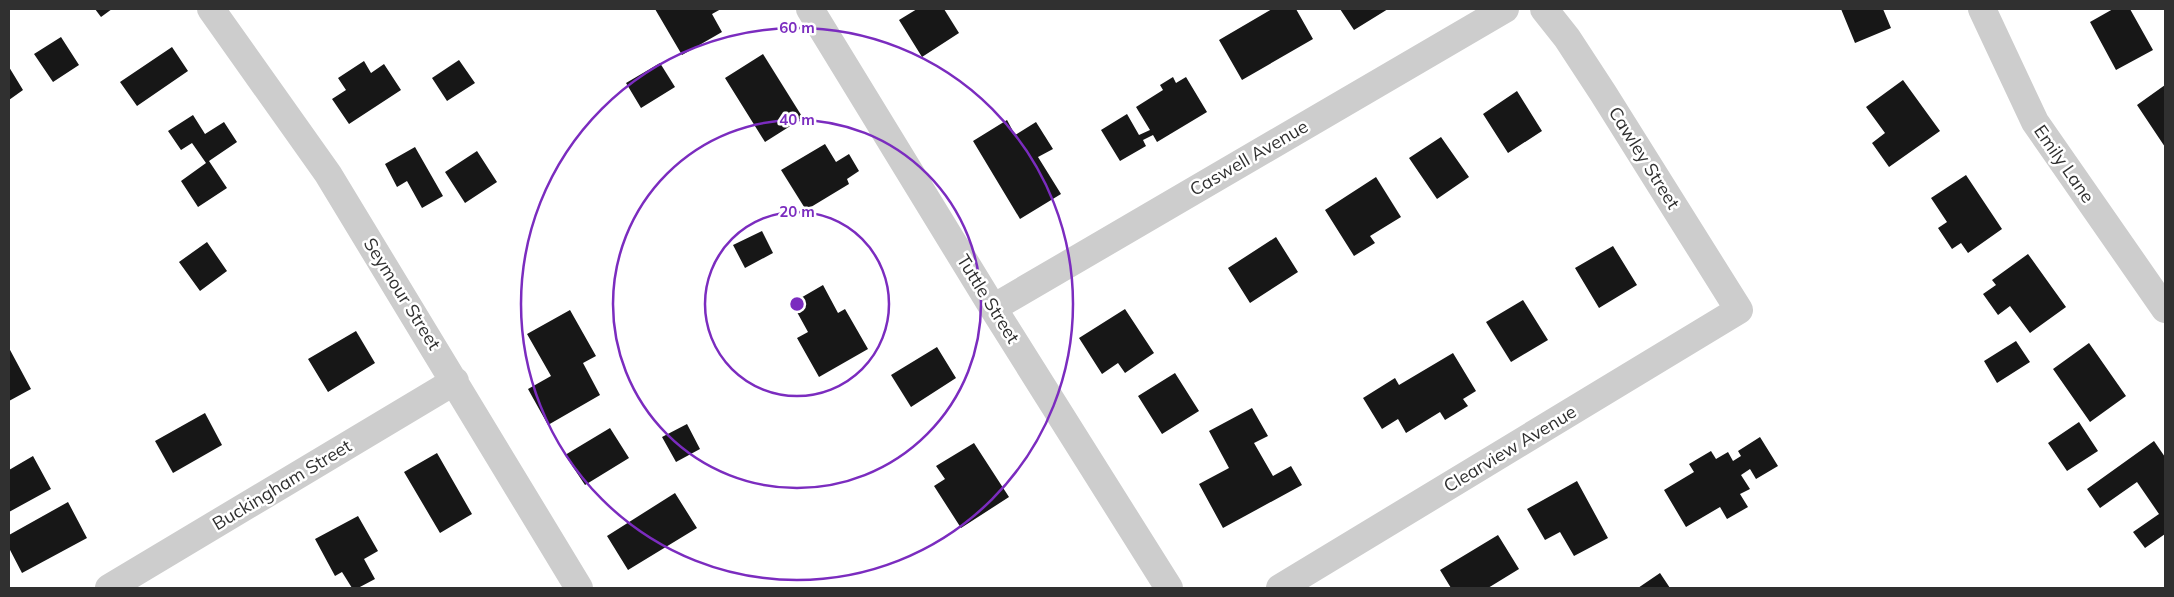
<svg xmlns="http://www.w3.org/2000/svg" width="2174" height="597" viewBox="0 0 2174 597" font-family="Mulish,sans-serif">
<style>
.building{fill:#171717}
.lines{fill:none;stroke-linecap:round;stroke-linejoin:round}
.minor{stroke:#cdcdcd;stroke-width:28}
.ring{fill:none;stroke:#7b2cbf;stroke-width:2.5}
.labels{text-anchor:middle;stroke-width:5;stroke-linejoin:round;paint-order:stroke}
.street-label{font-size:18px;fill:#303030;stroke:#fff}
.centre{fill:#7b2cbf;stroke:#fff;stroke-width:2.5}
.ring-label{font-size:15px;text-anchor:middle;font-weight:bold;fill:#7b2cbf;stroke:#fff;stroke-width:5;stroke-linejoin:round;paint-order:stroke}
</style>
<rect width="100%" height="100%" fill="#fff"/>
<path class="building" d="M 95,9 L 112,9 L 101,17 Z
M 655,9 L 721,9 L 712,14 L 722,32 L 682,55 Z
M 917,9 L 944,9 L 959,33 L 922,57 L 899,20 Z
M 1272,9 L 1296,9 L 1313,39 L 1242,80 L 1219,40 Z
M 1340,9 L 1388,9 L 1354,30 Z
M 1841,9 L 1883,9 L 1891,28 L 1855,43 Z
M 2113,9 L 2130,9 L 2153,50 L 2116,70 L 2090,22 Z
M 61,37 L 79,65 L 53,82 L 34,54 Z
M 172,47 L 188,71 L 137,106 L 120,82 Z
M 763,54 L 803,118 L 765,142 L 725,78 Z
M 459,60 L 475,83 L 447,101 L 432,78 Z
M 364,61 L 371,73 L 384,64 L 401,90 L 349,124 L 332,99 L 346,90 L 338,78 Z
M 660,63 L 675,87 L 641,108 L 626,83 Z
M 9,67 L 23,90 L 9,100 Z
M 1173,77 L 1176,83 L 1186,77 L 1207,112 L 1157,142 L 1153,135 L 1143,140 L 1146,146 L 1120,161 L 1101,130 L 1127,114 L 1139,135 L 1150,130 L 1136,107 L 1163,90 L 1160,85 Z
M 1903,80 L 1940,131 L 1889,167 L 1872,143 L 1885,133 L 1866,107 Z
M 2165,85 L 2165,147 L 2137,105 Z
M 1517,91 L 1542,131 L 1508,153 L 1483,114 Z
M 193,115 L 205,134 L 224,122 L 237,142 L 209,161 L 227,188 L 198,207 L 181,181 L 206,163 L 192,143 L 181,150 L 168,131 Z
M 1007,120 L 1015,135 L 1036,122 L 1053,149 L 1038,157 L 1061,194 L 1020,219 L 973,141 Z
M 1441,137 L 1469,177 L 1437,199 L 1409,158 Z
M 825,144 L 836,162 L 849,154 L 859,171 L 847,179 L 849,184 L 806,210 L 781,170 Z
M 415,147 L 443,196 L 422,208 L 407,181 L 397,187 L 385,164 Z
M 477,151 L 497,182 L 465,203 L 445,172 Z
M 1966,175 L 2002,229 L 1968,253 L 1961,243 L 1952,249 L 1938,228 L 1947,222 L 1931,198 Z
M 1376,177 L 1401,217 L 1370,236 L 1375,243 L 1354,256 L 1325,210 Z
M 762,231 L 773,253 L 745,268 L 733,245 Z
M 1276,237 L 1298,272 L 1250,303 L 1228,268 Z
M 207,242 L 227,271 L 200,291 L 179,262 Z
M 1613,246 L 1637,285 L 1599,308 L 1575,268 Z
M 2028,254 L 2066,307 L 2030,333 L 2010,306 L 1998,315 L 1983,294 L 1996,285 L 1992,280 Z
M 823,285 L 838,313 L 845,309 L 868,349 L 819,377 L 797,338 L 808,332 L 792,303 Z
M 1523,300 L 1548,340 L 1511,362 L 1486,322 Z
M 1125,309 L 1154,353 L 1125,373 L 1118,363 L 1102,374 L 1079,338 Z
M 570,310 L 596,356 L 583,363 L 600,395 L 548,425 L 528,389 L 551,376 L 527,334 Z
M 356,331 L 375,363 L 328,392 L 308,359 Z
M 2016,341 L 2030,362 L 1997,383 L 1984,361 Z
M 2089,343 L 2126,396 L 2090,422 L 2053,369 Z
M 937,347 L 956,378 L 911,407 L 891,375 Z
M 9,348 L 31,389 L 9,401 Z
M 1453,353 L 1476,391 L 1463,399 L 1468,406 L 1445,420 L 1440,412 L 1406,433 L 1398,419 L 1382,429 L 1363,398 L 1395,378 L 1399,385 Z
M 1175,373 L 1199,411 L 1162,434 L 1138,396 Z
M 1252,408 L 1268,436 L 1254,443 L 1273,476 L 1291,466 L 1302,485 L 1223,528 L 1199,484 L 1229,468 L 1209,431 Z
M 205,413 L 222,445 L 173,473 L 155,441 Z
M 2079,422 L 2098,451 L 2067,471 L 2048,443 Z
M 687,424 L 700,449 L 676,462 L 662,437 Z
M 610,428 L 629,458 L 585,485 L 565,455 Z
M 1760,437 L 1778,466 L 1756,479 L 1750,469 L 1741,475 L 1750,489 L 1740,494 L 1748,507 L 1727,519 L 1720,507 L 1686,527 L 1664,490 L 1694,472 L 1689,464 L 1711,451 L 1716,459 L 1728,452 L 1733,461 L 1741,456 L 1738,451 Z
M 2154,441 L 2165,457 L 2165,534 L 2145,548 L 2133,532 L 2159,514 L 2137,482 L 2100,508 L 2087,489 Z
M 974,443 L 1009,497 L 961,528 L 934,486 L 945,479 L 936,466 Z
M 437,453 L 472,514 L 440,533 L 404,472 Z
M 33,456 L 51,489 L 9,512 L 9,470 Z
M 1577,481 L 1608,538 L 1574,556 L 1560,532 L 1545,540 L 1527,509 Z
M 675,493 L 697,528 L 628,570 L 607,536 Z
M 68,502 L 87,538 L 22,573 L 9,548 L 9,535 Z
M 358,516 L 378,551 L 364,559 L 375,579 L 358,588 L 352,588 L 342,572 L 335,576 L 315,539 Z
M 1498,535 L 1519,569 L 1488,588 L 1451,588 L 1440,570 Z
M 1660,573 L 1670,588 L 1638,588 Z"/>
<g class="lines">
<path class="minor" d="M 211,9 L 328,174 L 579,588
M 810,9 L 993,308 L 1169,588
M 1982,9 L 2035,122 L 2165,309
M 993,308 L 1505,9
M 109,588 L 455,381
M 1280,588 L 1739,310 L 1603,93 L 1567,38 L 1544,9"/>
</g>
<g class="ring">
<circle cx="797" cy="304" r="92"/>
<circle cx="797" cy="304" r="184"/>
<circle cx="797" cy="304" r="276"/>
</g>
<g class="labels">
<g class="street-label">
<text transform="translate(1249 158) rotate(-30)" y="6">Caswell Avenue</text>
<text transform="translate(1644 158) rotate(58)" y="6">Cawley Street</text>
<text transform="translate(2064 164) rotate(55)" y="6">Emily Lane</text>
<text transform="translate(402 294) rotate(58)" y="6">Seymour Street</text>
<text transform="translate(988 299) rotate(58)" y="6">Tuttle Street</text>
<text transform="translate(1510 449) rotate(-31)" y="6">Clearview Avenue</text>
<text transform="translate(282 485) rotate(-31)" y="6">Buckingham Street</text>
</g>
</g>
<circle cx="797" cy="304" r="8" class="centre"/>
<g class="ring-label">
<text x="797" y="33">60 m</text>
<text x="797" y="125">40 m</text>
<text x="797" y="217">20 m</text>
</g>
<rect width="2174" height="597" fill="none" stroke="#303030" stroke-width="20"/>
</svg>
